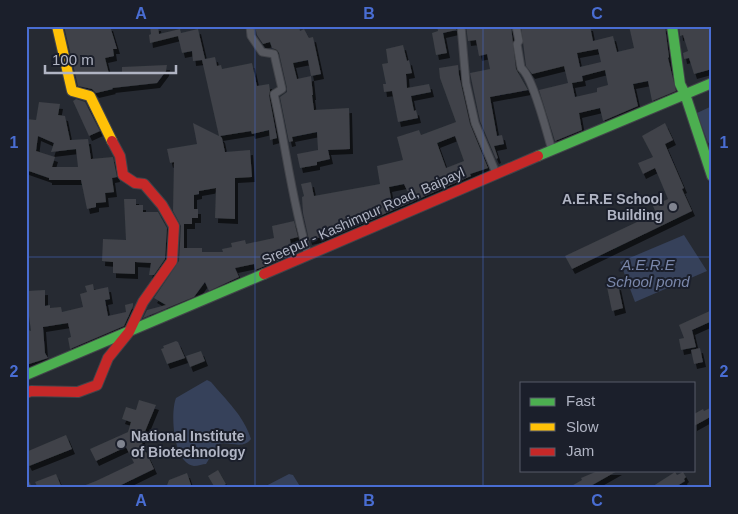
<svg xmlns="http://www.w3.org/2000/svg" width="738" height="514" viewBox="0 0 738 514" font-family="Arial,sans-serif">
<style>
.water{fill:#36415a}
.building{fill:#3f4248;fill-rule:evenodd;filter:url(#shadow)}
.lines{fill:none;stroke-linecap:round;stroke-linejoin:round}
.street-casing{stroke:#42444a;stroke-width:9}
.fast-casing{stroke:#42444a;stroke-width:12}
.slow-casing{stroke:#42444a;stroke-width:12}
.jam-casing{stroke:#42444a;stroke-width:12}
.street{stroke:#56585f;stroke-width:7}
.fast{stroke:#4caf50;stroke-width:10}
.slow{stroke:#ffc107;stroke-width:10}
.jam{stroke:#c62828;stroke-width:10}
.grid{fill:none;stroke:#496dd2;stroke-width:1;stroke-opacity:0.55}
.poi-dot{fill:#808490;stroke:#1b1f2b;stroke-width:2}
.labels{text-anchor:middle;stroke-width:4;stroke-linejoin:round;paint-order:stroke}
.poi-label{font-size:14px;font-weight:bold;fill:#b0b4c3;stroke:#1b1f2b;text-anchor:end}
.street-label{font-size:14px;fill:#b0b4c3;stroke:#1b1f2b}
.water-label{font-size:15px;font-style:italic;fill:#7a87aa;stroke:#1b1f2b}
.neatline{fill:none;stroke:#496dd2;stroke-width:2}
.grid-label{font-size:16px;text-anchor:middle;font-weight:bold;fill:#496dd2}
</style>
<defs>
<filter id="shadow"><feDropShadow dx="3" dy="5" stdDeviation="0" flood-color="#0009"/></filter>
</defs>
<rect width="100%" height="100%" fill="#262a32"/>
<path class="water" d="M 712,106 L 712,141 L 708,143 L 697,113 Z
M 684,235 L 707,271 L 635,302 L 620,262 Z
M 207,380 L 211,382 C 226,400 244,416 251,439 C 243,450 229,441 218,444 L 206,464 C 203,464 198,466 194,466 C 173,463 170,413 176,398 Z
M 289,474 L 293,475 L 301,488 L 262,488 Z"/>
<path class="building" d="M 64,26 L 110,26 L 117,49 L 113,49 L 114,56 L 105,58 L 109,74 L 122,72 L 122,67 L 167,65 L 166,71 L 157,83 L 112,88 L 113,89 L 96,93 L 92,89 L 78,86 Z
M 150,26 L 158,26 L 159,34 L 180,29 L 181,33 L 198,29 L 205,59 L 215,57 L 217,66 L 221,65 L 222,69 L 252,63 L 257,86 L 269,84 L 270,91 L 269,95 L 277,138 L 270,140 L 269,130 L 252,134 L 251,131 L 220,136 L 222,138 L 225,152 L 250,150 L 252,177 L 235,178 L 235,219 L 215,218 L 216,188 L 199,191 L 199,194 L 194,195 L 194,209 L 198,209 L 198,218 L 192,218 L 192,224 L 184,224 L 184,248 L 202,248 L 202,252 L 223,252 L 222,249 L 232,247 L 231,243 L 245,240 L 246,244 L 274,238 L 272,226 L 294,221 L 298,237 L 290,239 L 292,255 L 255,270 L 254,264 L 235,268 L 239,277 L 209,291 L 205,282 L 194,297 L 143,318 L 147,310 L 166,305 L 154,298 L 179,261 L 181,226 L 173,211 L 174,162 L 170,163 L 167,149 L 197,144 L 193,123 L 219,136 L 202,60 L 193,61 L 192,51 L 182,53 L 178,36 L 150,43 L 149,35 L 151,34 Z
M 255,26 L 299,26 L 300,31 L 304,29 L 309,38 L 313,37 L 321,74 L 311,76 L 308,60 L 293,63 L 297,79 L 311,76 L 313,95 L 312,95 L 314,110 L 349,108 L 350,149 L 328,150 L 330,159 L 317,162 L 317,165 L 300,168 L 297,154 L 318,150 L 317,132 L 292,137 L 293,141 L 289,142 L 280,97 L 287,92 L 287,88 L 279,53 L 277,50 L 272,48 L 270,42 L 263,44 L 257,35 Z
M 437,26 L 456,26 L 456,30 L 443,33 L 447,53 L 436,55 L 432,33 L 438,31 Z
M 466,26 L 511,26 L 516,69 L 528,90 L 490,97 L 497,136 L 502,135 L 504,144 L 494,146 L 498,158 L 496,159 L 480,121 L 470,73 L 490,69 L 487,54 L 479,56 L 476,40 L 468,41 Z
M 521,26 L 590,26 L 593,41 L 613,36 L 617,52 L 634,48 L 629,26 L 665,26 L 669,57 L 668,58 L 676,91 L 652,101 L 648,81 L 633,84 L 638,106 L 603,121 L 600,108 L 579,113 L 582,130 L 555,141 L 539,90 L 568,83 L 564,66 L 532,74 L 526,66 ZM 598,49 L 601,62 L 580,67 L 577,53 ZM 605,70 L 608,85 L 597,88 L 597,92 L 575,97 L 572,83 L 583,81 L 582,76 Z
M 679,26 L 712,26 L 712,69 L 694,74 L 689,58 L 684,59 L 683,53 L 688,51 L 683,35 L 680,36 Z
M 403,45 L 407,61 L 409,60 L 412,73 L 406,74 L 407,88 L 429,84 L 431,92 L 411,96 L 414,111 L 416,110 L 418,118 L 398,122 L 392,91 L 384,92 L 383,84 L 386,84 L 382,64 L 388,63 L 386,49 Z
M 458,65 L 459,75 L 470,124 L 488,168 L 470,174 L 471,176 L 343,232 L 309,240 L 303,213 L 302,197 L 304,196 L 301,184 L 311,182 L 314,196 L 380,184 L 377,166 L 403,160 L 397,137 L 419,130 L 421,135 L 456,122 L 440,78 L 439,68 ZM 455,136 L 464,161 L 446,168 L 437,143 ZM 404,184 L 410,197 L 392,204 L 389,187 Z
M 76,99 L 85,102 L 100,131 L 89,136 L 73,101 Z
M 39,102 L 60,104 L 58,115 L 65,116 L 70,140 L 88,139 L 91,159 L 113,157 L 117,177 L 112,178 L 114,192 L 105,193 L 106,202 L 96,203 L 96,207 L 87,209 L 81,180 L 49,180 L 49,178 L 26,170 L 26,119 L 36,120 ZM 38,136 L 54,143 L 51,152 L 76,149 L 78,167 L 52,167 L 55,157 L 36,151 Z
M 665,123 L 673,140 L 665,144 L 684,188 L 682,189 L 692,211 L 572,269 L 565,256 L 656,213 L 653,206 L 668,199 L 655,168 L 643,174 L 638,163 L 653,157 L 642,136 Z
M 124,199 L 136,199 L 136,205 L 143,205 L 143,212 L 158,212 L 167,228 L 165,259 L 154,275 L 149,275 L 151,263 L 135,262 L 135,274 L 113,273 L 113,262 L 102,261 L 103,239 L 126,240 Z
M 93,284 L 94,290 L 108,287 L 110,299 L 105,300 L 108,316 L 126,312 L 125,305 L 133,303 L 133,306 L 124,326 L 70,349 L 68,338 L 71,337 L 68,323 L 43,327 L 45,353 L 48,358 L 26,365 L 26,329 L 31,331 L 28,309 L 27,291 L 45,290 L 45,306 L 50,305 L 50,308 L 61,307 L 62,312 L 83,307 L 80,294 L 87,292 L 85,286 Z
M 618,285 L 623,308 L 612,311 L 607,287 Z
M 712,310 L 712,321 L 692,330 L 696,347 L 681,350 L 679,339 L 684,338 L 679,325 Z
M 176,341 L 178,342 L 185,358 L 167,364 L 161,349 L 164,348 L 163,346 Z
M 700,348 L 703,362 L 694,364 L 691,350 Z
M 201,351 L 205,361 L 190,367 L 186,356 Z
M 139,400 L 156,405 L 141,441 L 154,469 L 115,488 L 78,488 L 96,481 L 134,463 L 126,447 L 96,461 L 90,449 L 128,432 L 131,422 L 122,419 L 126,407 L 136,410 Z
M 712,407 L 712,416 L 694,426 L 694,414 L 703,409 L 704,411 Z
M 66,435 L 72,449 L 29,466 L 26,460 L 26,452 Z
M 218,470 L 226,484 L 220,488 L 215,488 L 208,476 Z
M 600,470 L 619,470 L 587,488 L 568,488 L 582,480 L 581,478 Z
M 675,472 L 677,475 L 683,472 L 686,477 L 684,479 L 685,481 L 674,488 L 650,488 Z
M 187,473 L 192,488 L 166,488 L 169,480 Z
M 56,474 L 62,488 L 38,488 L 35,482 Z"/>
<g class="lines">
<defs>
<path id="street" d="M 250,26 L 251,36 L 262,52 L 274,54 L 282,89 L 274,94 C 286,147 292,202 308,255
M 461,26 L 466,83 L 475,123 L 496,173
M 516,26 L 519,41 L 517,44 L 521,68 C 533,76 547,134 552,150
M 26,485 L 27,488"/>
<path id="fast" d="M 672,26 L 680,84 L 685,94 L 712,176
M 538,156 L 712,83
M 26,375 L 264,274"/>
<path id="slow" d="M 57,26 L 72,91 L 90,96 L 112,141"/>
<path id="jam" d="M 264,274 L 538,156
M 26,393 L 31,391 L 78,392 L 97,385 L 108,358 L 129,332 L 143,302 L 172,261 L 174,226 L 162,205 L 144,184 L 135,183 L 123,175 L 120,156 L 112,141"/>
</defs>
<use href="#street" class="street-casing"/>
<use href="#fast" class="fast-casing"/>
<use href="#slow" class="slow-casing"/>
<use href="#jam" class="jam-casing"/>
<use href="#street" class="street"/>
<use href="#fast" class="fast"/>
<use href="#slow" class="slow"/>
<use href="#jam" class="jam"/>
</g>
<path class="grid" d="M 255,26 L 255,488M 483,26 L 483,488M 26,257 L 712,257"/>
<g class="poi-dot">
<circle cx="673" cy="207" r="5"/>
<circle cx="121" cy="444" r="5"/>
</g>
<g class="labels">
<g class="poi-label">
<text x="663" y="204">A.E.R.E School<tspan x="663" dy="16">Building</tspan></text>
<text x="131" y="441" text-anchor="start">National Institute<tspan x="131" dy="16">of Biotechnology</tspan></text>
</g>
<g class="street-label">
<text transform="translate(363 216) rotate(-24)" y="5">Sreepur - Kashimpur Road, Baipayl</text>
</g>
<g class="water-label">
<text x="648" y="270">A.E.R.E<tspan x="648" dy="17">School pond</tspan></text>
</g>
</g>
<rect width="738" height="514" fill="none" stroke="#1b1f2b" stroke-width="55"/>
<rect x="520" y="382" width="175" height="90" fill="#1b1f2b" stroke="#575b68"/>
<rect x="530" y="398" width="25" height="8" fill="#4caf50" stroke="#575b68"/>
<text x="566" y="406" font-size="15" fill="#b0b4c3">Fast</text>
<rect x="530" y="423" width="25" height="8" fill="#ffc107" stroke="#575b68"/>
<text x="566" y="432" font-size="15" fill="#b0b4c3">Slow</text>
<rect x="530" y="448" width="25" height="8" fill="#c62828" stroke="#575b68"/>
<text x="566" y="456" font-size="15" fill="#b0b4c3">Jam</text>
<path d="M45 65v8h131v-8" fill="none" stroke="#b0b4c3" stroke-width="2.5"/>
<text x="52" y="65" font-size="15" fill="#b0b4c3" stroke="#1b1f2b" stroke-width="4" paint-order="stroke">100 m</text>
<rect x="28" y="28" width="682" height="458" class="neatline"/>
<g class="grid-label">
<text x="141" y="19">A</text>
<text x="369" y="19">B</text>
<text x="597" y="19">C</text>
<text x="14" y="148">1</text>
<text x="724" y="148">1</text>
<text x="14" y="377">2</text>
<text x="724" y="377">2</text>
<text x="141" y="506">A</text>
<text x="369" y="506">B</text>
<text x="597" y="506">C</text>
</g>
</svg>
